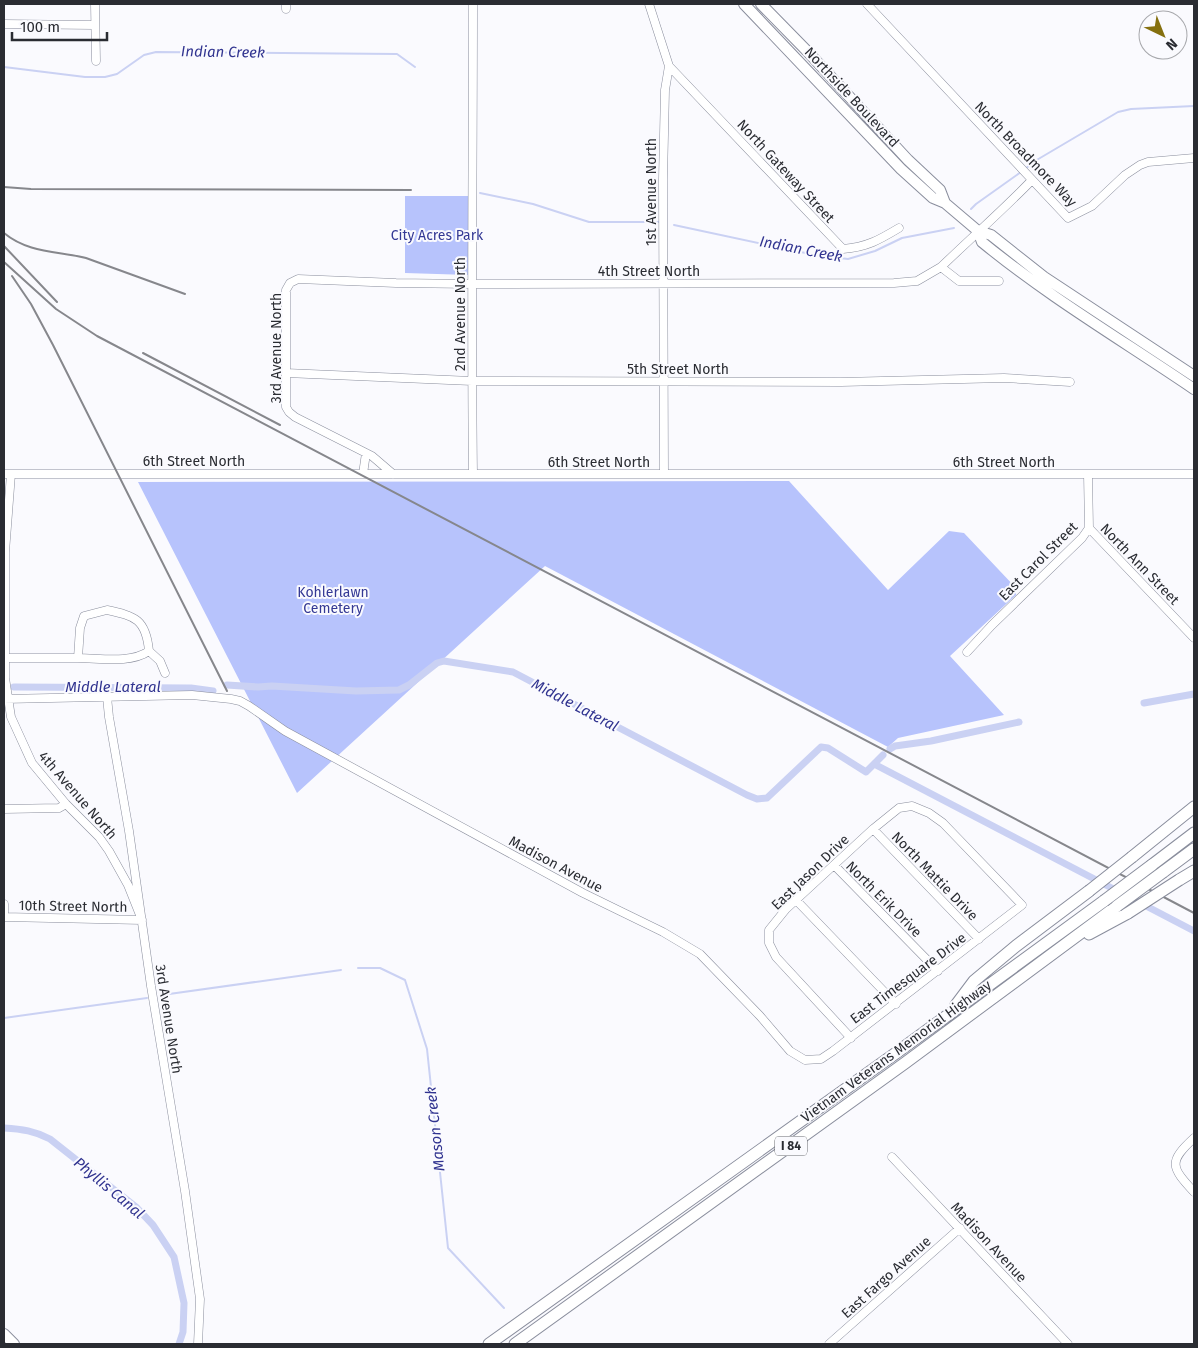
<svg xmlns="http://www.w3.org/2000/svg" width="1198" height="1348" viewBox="0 0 1198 1348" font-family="'Fira Sans',sans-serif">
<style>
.green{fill:#b7c3fc}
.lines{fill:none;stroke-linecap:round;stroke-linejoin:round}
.stream{stroke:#cad1f3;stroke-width:2}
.canal{stroke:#cad1f3;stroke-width:7}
.minor-casing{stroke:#8a8e9d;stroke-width:9}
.major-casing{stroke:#8a8e9d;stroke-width:12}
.highway-casing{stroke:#8a8e9d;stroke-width:13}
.minor{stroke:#fff;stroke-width:8}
.major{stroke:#fff;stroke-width:10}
.highway{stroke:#fff;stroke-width:11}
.rail{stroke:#86878c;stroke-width:2}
.highway-bridge-casing{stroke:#8a8e9d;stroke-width:13;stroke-linecap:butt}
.highway-bridge{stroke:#fff;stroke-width:11}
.labels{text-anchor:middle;stroke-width:4;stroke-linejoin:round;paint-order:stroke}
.shield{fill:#fafafe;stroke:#686a6f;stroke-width:1}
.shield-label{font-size:12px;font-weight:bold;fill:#2a2c32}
.street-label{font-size:14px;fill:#2a2c32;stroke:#fafafe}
.park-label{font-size:14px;fill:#343995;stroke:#fafafe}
.water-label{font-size:15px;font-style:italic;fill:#313490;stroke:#fafafe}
</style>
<rect width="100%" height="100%" fill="#fafafe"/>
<path class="green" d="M 405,196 L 469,196 L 469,275 L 405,273 Z
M 789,481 L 888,590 L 949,531 L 964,533 L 1016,588 L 1016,595 L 950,656 L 1004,715 L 898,738 L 888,747 L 545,566 L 297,793 L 138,482 Z"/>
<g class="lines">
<path class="stream" d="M 4,67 L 85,77 L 105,77 L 117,74 L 144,55 L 156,52 L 397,54 L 415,67
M 1025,169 L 1035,161 L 1118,112 L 1131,109 L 1194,106
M 480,193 L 533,204 L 589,222 L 659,222
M 971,209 L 976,204 L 1021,172
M 674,225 L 815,255 L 848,259 L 875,251 L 902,238 L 954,228
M 358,968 L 380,968 L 405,980 L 427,1049 L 448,1248 L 504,1308
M 162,995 L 341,970
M 4,1018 L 147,998"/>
<path class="canal" d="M 227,685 L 258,687 L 272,686 L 356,691 L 399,690 L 409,685 L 437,663 L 444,661 L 513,672 L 747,795 L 757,799 L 767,798 L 821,747 L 828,748 L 866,772 L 883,755
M 14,687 L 191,688 L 213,691
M 1144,703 L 1194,694
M 890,749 L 895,746 L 931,741 L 1019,722
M 874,764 L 1194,931
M 4,1128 C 22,1129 35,1131 50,1139 L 136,1207 L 153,1225 L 174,1257 L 184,1303 L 183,1332 L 179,1344"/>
<defs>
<path id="minor" d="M 95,4 L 96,61
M 473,4 C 473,161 471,317 473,474
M 649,4 L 669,66 L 665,90 L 663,179 L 664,474
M 867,4 L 1068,218 L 1092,206 L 1125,175 L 1140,165 L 1148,162 L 1194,158
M 286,9 L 286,4
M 4,24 L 94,25
M 669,66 L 843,249 C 867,247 879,240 899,228
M 941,267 C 971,238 1003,210 1032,180
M 286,373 L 472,381 L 841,382 L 1004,378 L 1070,382
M 4,474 L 1194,474
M 363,474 L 366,453
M 393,474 L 372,456 L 295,417 L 289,412 L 286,407 L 286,290 L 290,283 L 298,279 L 396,283 L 472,284 L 894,283 L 917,281 L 941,267 L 959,281 L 999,281
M 1089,528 L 1194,638
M 107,610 C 135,616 146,619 149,651 C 130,664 100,658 78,658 L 80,628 L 84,616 Z
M 149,651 L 160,661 L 165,673
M 967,652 L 992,625 L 1082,538 L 1089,528 L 1088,474
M 5,658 L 78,658
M 107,697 L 109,717 L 129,831 L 151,986 L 185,1191 L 200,1299 L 198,1344
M 4,699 L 192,695 L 231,699 L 240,701 L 249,706 L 285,731 L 583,893 L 663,932 L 700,954 L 760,1016 L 790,1051 L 805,1060 L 821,1059 L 833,1051 L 1022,905 L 943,823 L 929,813 L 912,806 L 899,808 L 873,829 L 786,909 L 769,930 L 769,943 L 776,957 L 851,1038
M 4,809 L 59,808 L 66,804
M 873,829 L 979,939
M 834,865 L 938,971
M 796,900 L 896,1004
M 4,904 L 4,917
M 4,917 L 142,920 L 128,885 L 109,851 L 99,837 L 66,804 L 32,763 L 11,717 L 5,678 L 5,552 L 11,474
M 1194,1138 C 1168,1162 1171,1167 1194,1192
M 892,1157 L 1068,1344
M 829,1344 L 960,1228"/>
<path id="major" d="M 744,4 L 901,169 L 933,198 L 945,203 L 978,231 L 991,235 L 1044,277 L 1194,376
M 761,4 L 807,51 L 908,160 L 940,190 L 945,203
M 978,231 L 982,242 C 1049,297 1122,340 1194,389
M 4,1334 L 14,1344"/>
<path id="highway" d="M 1132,857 L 1194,807
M 1152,865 L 1194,833
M 1163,872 L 1194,849
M 1179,880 L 1194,871
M 1089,934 L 1128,913
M 956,1005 L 974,981 L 1016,946 L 1089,891
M 489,1344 L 896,1053 L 1104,901
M 515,1344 L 905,1063 L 1117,906"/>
</defs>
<use href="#minor" class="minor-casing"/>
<use href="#major" class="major-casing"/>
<use href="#highway" class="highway-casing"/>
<use href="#minor" class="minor"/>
<use href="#major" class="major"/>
<use href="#highway" class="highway"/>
<path class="rail" d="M 4,187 L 31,189 L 411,190
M 4,233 C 28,253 57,251 86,258 L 185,294
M 4,246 L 57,302
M 4,262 L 56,309 L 97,336 L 1194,913
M 12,276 L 31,304 L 53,345 L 227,691
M 143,353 L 280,425"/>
<defs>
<path id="highway-bridge" d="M 1089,891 L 1132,857
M 1104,901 L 1152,865
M 1117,906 L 1163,872
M 1128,913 L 1179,880"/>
</defs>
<use href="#highway-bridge" class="highway-bridge-casing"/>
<use href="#highway-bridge" class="highway-bridge"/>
</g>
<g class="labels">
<rect class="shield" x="775" y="1136.5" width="32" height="19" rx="4"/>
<g class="shield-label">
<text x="791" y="1150">I 84</text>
</g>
<g class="street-label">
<text transform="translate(852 97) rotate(47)" y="5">Northside Boulevard</text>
<text transform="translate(1026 154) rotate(46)" y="5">North Broadmore Way</text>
<text transform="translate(786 171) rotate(47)" y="5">North Gateway Street</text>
<text transform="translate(651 192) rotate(-90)" y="5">1st Avenue North</text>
<text x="649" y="276">4th Street North</text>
<text transform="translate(460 314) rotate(-90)" y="5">2nd Avenue North</text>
<text transform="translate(276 348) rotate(-90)" y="5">3rd Avenue North</text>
<text x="678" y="374">5th Street North</text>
<text x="194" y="466">6th Street North</text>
<text x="599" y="467">6th Street North</text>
<text x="1004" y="467">6th Street North</text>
<text transform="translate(1038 561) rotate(-45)" y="5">East Carol Street</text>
<text transform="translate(1140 564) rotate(46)" y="5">North Ann Street</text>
<text transform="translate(78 795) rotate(49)" y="5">4th Avenue North</text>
<text transform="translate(556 864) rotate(28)" y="5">Madison Avenue</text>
<text transform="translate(810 872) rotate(-44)" y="5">East Jason Drive</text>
<text transform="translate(935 876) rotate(46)" y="5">North Mattie Drive</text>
<text transform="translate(884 899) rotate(45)" y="5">North Erik Drive</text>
<text transform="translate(73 906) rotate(1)" y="5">10th Street North</text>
<text transform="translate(908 978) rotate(-37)" y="5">East Timesquare Drive</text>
<text transform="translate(169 1019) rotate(81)" y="5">3rd Avenue North</text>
<text transform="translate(896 1051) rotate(-36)" y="5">Vietnam Veterans Memorial Highway</text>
<text transform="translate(989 1242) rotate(47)" y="5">Madison Avenue</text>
<text transform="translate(886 1277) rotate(-42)" y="5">East Fargo Avenue</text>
</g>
<g class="park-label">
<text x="437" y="240">City Acres Park</text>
<text x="333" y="597">Kohlerlawn<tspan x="333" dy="16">Cemetery</tspan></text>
</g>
<g class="water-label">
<text transform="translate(223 52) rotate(1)" y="5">Indian Creek</text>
<text transform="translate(801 249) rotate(11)" y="5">Indian Creek</text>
<text x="113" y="692">Middle Lateral</text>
<text transform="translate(575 705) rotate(28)" y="5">Middle Lateral</text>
<text transform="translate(435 1129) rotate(-96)" y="5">Mason Creek</text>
<text transform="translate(109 1188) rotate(40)" y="5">Phyllis Canal</text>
</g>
</g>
<rect width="1198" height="1348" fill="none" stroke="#2a2c32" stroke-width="10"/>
<g transform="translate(1163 35) rotate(137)"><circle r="24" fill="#fafafe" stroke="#a7a8ac"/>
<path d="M0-4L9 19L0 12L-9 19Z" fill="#85700f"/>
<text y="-8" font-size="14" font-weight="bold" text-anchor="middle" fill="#2a2c32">N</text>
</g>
<path d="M12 32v8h95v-8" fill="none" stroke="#2a2c32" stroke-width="2.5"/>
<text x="20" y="32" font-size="15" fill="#2a2c32" stroke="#fafafe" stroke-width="4" paint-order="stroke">100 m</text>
</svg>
